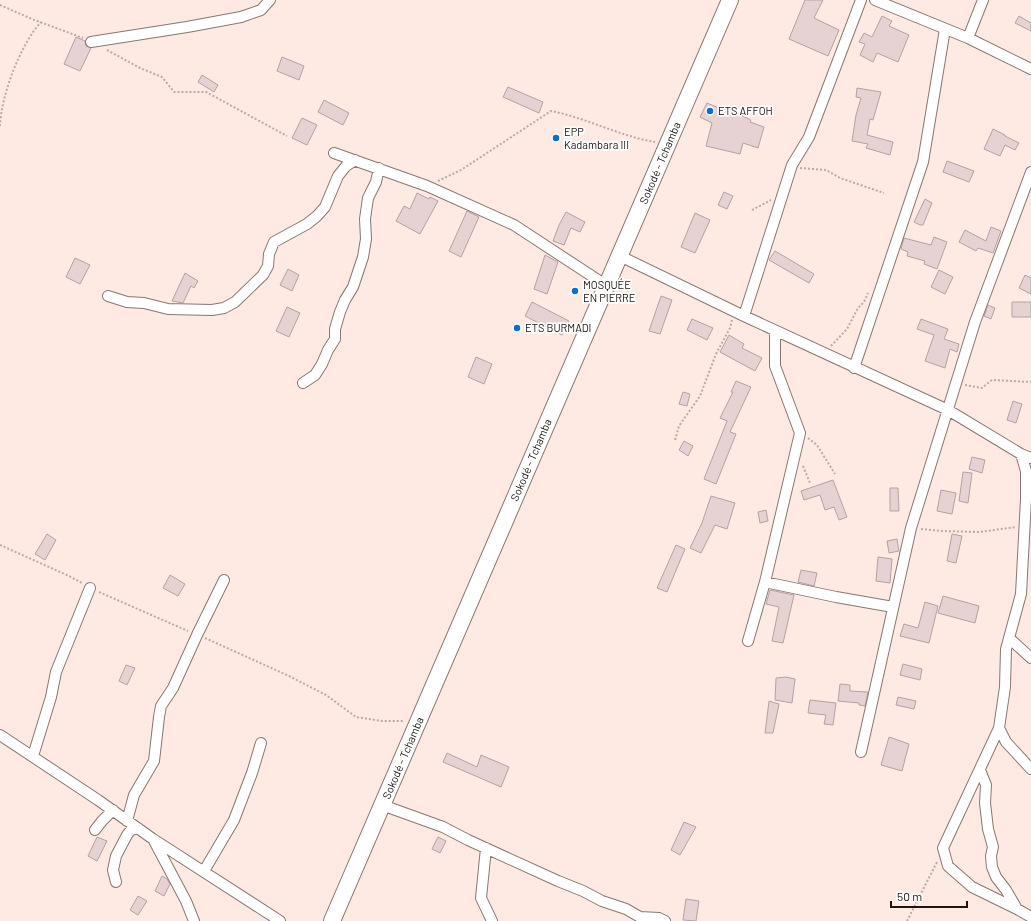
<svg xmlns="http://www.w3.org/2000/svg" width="1031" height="921" viewBox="0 0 1031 921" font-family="Barlow,sans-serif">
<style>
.building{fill:#e6d1d3;stroke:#b5a1a3}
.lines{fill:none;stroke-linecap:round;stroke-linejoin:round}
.minor-casing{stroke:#897771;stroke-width:12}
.primary-casing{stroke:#897771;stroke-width:18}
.path{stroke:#baaaa4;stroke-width:2;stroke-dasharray:2 2;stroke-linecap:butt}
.minor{stroke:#fff;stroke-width:10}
.primary{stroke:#fff;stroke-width:16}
.poi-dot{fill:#096fd7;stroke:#fff;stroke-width:1.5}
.labels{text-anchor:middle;stroke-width:3.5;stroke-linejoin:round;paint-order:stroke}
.poi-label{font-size:11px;fill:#1b1512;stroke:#fff;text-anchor:start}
.street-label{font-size:11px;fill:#1b1512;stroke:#fff}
</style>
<rect width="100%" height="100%" fill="#ffeae3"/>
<path class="building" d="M 805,0 L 823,0 L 814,18 L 839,30 L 828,56 L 789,39 Z
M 882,16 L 892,21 L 889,26 L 909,35 L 898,62 L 877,53 L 873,62 L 860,55 L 865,44 L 859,42 L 864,33 L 872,37 Z
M 1019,16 L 1031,23 L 1031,31 L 1015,23 Z
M 76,37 L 85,41 L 86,46 L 91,48 L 80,71 L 64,64 Z
M 282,57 L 304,66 L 299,80 L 277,71 Z
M 202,75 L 218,85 L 214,92 L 198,82 Z
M 508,87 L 543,102 L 539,113 L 503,97 Z
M 857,88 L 881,92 L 873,120 L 870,119 L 867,135 L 893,142 L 890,155 L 866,148 L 868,144 L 852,141 L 856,115 L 861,98 L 856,97 Z
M 324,100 L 349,113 L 343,125 L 318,112 Z
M 707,103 L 721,109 L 728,109 L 751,120 L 750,122 L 764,127 L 758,148 L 743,143 L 740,154 L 706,146 L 712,123 L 700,117 Z
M 302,118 L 317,125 L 307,145 L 292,138 Z
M 993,129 L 1005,135 L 1005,136 L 1019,143 L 1015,150 L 1005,145 L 1000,156 L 984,149 Z
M 947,161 L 974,171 L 969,182 L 943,172 Z
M 724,192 L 733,196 L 727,209 L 718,205 Z
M 417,193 L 429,199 L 430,197 L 438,201 L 420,234 L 396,221 L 404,206 L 410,209 Z
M 925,199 L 932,203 L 923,225 L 920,225 L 914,222 Z
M 467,211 L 479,217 L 461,257 L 449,251 Z
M 566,212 L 585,222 L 580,232 L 571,228 L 564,245 L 553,241 L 559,225 Z
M 695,213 L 710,220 L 695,253 L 681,247 Z
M 991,227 L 1001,231 L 993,253 L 978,248 L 976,251 L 959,242 L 965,230 L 986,241 Z
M 934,237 L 947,242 L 937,269 L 924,264 L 925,261 L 907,256 L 908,252 L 901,249 L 904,238 L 931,245 Z
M 775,251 L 814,274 L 809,283 L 769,260 Z
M 545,255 L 558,262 L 547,294 L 534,289 Z
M 75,258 L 90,265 L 80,284 L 66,277 Z
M 288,269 L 299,275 L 292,291 L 280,285 Z
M 939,270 L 953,277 L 945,294 L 931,287 Z
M 185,273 L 198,281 L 194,288 L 191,286 L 183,303 L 172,301 Z
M 1025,275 L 1031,278 L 1031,294 L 1019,288 Z
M 661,296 L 672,300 L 660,334 L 649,331 Z
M 532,302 L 569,321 L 562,335 L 525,316 Z
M 1012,302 L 1031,302 L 1031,317 L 1012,317 Z
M 988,305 L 995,308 L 991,319 L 984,316 Z
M 287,307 L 300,313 L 289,337 L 276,331 Z
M 692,319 L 713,328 L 707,340 L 687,330 Z
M 921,319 L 948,329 L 944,339 L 959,344 L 957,352 L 950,349 L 945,368 L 925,361 L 934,335 L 917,329 Z
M 729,335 L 744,344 L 742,348 L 762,358 L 755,371 L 720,352 Z
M 476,357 L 492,364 L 484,384 L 468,377 Z
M 736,381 L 751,387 L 730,432 L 736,434 L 716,484 L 704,479 L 727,421 L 720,418 L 733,392 L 731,392 Z
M 683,392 L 690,394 L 687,406 L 679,404 Z
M 1013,401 L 1022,404 L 1016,423 L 1007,420 Z
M 684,441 L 693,446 L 688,456 L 679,450 Z
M 972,457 L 985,460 L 982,473 L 969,469 Z
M 963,472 L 972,473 L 968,503 L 959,501 Z
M 833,480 L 847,517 L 839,520 L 834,507 L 825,510 L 820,495 L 804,500 L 801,491 Z
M 890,488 L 898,488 L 899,511 L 890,511 Z
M 941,490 L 956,493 L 952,514 L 937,511 Z
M 711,496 L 735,503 L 727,529 L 715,525 L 701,553 L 690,548 L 702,523 Z
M 766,510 L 768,521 L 760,523 L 758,512 Z
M 47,534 L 56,540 L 45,560 L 35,554 Z
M 952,534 L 962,536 L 956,563 L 947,561 Z
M 897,539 L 899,551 L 889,553 L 887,541 Z
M 676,545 L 685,549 L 667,592 L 657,588 Z
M 878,557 L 892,559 L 890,583 L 876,581 Z
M 801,570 L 817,573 L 814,586 L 798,582 Z
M 170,575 L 185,584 L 178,596 L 163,588 Z
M 770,590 L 794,595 L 783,643 L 772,641 L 779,607 L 766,604 Z
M 943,596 L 979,606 L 975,623 L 938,613 Z
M 925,602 L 938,606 L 929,643 L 900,636 L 904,624 L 918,628 Z
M 903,664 L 922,669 L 920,680 L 900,675 Z
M 126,665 L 135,668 L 127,685 L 119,681 Z
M 786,677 L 795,679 L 792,703 L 775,700 L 776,678 Z
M 840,684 L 850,685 L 850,691 L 868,692 L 865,706 L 859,705 L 859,703 L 838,701 Z
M 898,697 L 916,701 L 914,709 L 896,705 Z
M 810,700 L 836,703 L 833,725 L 824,724 L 826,715 L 808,713 Z
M 769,701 L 779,704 L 773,733 L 765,733 Z
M 889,737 L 909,744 L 902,771 L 881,765 Z
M 447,753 L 477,767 L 481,755 L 509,767 L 501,787 L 443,762 Z
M 684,822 L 696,827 L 680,855 L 671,850 Z
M 97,837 L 107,841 L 97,861 L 88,856 Z
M 438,837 L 446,841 L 440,853 L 432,849 Z
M 162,876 L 167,879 L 170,884 L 164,896 L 155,891 Z
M 138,896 L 147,901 L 138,915 L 130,910 Z
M 686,899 L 699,901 L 696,921 L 683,920 Z"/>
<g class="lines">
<defs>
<path id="minor" d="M 875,0 L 968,38 L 1031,69
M 968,38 L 983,0
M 91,42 L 187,27 L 241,17 L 261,10 L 270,0
M 334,153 L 427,186 L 514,225 L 607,286
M 620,256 L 744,316 L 948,410 L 1021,454 L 1031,458
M 108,296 L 127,302 L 144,303 L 168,309 L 212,310 L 224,308 L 235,302 L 263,275 L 268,266 L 269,254 L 274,242 L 307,224 L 317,216 L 325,207 L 338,176 L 346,166 L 355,160
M 744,316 L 792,165 L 809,137 L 861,0
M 854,368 L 923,162 L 945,29
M 303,383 L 315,375 L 322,364 L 328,350 L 335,339 L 335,329 L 340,312 L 345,300 L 353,287 L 363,257 L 366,239 L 365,219 L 368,198 L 376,182 L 379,168
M 1021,454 L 1026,471 L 1026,499 L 1021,594 L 1006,649 L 1005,687 L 999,728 L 943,848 L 948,866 L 972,887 L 1017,909 L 1031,917
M 765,582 L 836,597 L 893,607
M 1009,638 L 1031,658
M 748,641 L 765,582 L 800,433 L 775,366 L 775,331
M 999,728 L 1006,742 L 1031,769
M 0,735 L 98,800 L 153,839 L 280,921
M 861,752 L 911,528 L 975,322 L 1031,172
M 33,756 L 51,697 L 56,672 L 90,588
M 980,770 L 986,785 L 985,803 L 988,829 L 993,847 L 991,856 L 992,867 L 996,877 L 1006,890 L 1017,909
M 382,805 L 443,827 L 468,840 L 558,881 L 583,891 L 602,901 L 626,909 L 640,917 L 659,918 L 665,921
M 127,821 L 134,795 L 154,761 L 159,717 L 161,706 L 173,688 L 197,635 L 224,580
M 95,830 L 102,821 L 113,810
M 153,839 L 186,901 L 194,921
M 486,848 L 481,898 L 492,921
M 204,871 L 234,820 L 252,773 L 261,743
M 116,882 L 113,870 L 116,856 L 127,835 L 131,830 L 138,828"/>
<path id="primary" d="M 332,921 L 730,0"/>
</defs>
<use href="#minor" class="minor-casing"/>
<use href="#primary" class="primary-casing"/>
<path class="path" d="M 0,5 L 32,19 L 83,38
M 107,50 L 140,68 L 162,77 L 174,92 L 206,92 L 287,136
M 0,126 C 1,96 20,45 41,22
M 800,168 L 826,170 L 840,178 L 884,193
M 438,181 L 461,170 L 551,111 C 587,118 619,136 655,142
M 752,210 L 771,200
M 831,346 L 847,329 L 858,308 L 864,302 L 868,293
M 965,385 L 982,388 L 992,380 L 1031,382
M 808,438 L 817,445 L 835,474
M 675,440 L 679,426 L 700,396 L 716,354 L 730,328 L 732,320
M 803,466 L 810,483
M 921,529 L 942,531 L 979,532 L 1016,527
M 0,545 L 69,576 L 82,583
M 99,592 L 188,631
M 205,638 L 289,676 L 326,695 L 356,717 L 382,721 L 404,721
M 907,921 L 937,862"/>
<use href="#minor" class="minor"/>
<use href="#primary" class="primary"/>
</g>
<g class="poi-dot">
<circle cx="710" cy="111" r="4"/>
<circle cx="556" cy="138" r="4"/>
<circle cx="575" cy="291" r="4"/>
<circle cx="517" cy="328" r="4"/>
</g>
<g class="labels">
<g class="poi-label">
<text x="718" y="115">ETS AFFOH</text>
<text x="564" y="136">EPP<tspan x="564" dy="13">Kadambara III</tspan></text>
<text x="583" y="289">MOSQUÉE<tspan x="583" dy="13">EN PIERRE</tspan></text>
<text x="525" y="332">ETS BURMADI</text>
</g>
<g class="street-label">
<text transform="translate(660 163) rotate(-67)" y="4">Sokodé - Tchamba</text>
<text transform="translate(531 460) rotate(-67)" y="4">Sokodé - Tchamba</text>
<text transform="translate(403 758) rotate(-67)" y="4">Sokodé - Tchamba</text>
</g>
</g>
<path d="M891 901v6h76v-6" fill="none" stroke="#1b1512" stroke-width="2"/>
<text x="897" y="901" font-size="12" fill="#1b1512" stroke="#ffffff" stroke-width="3" paint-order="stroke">50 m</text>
</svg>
